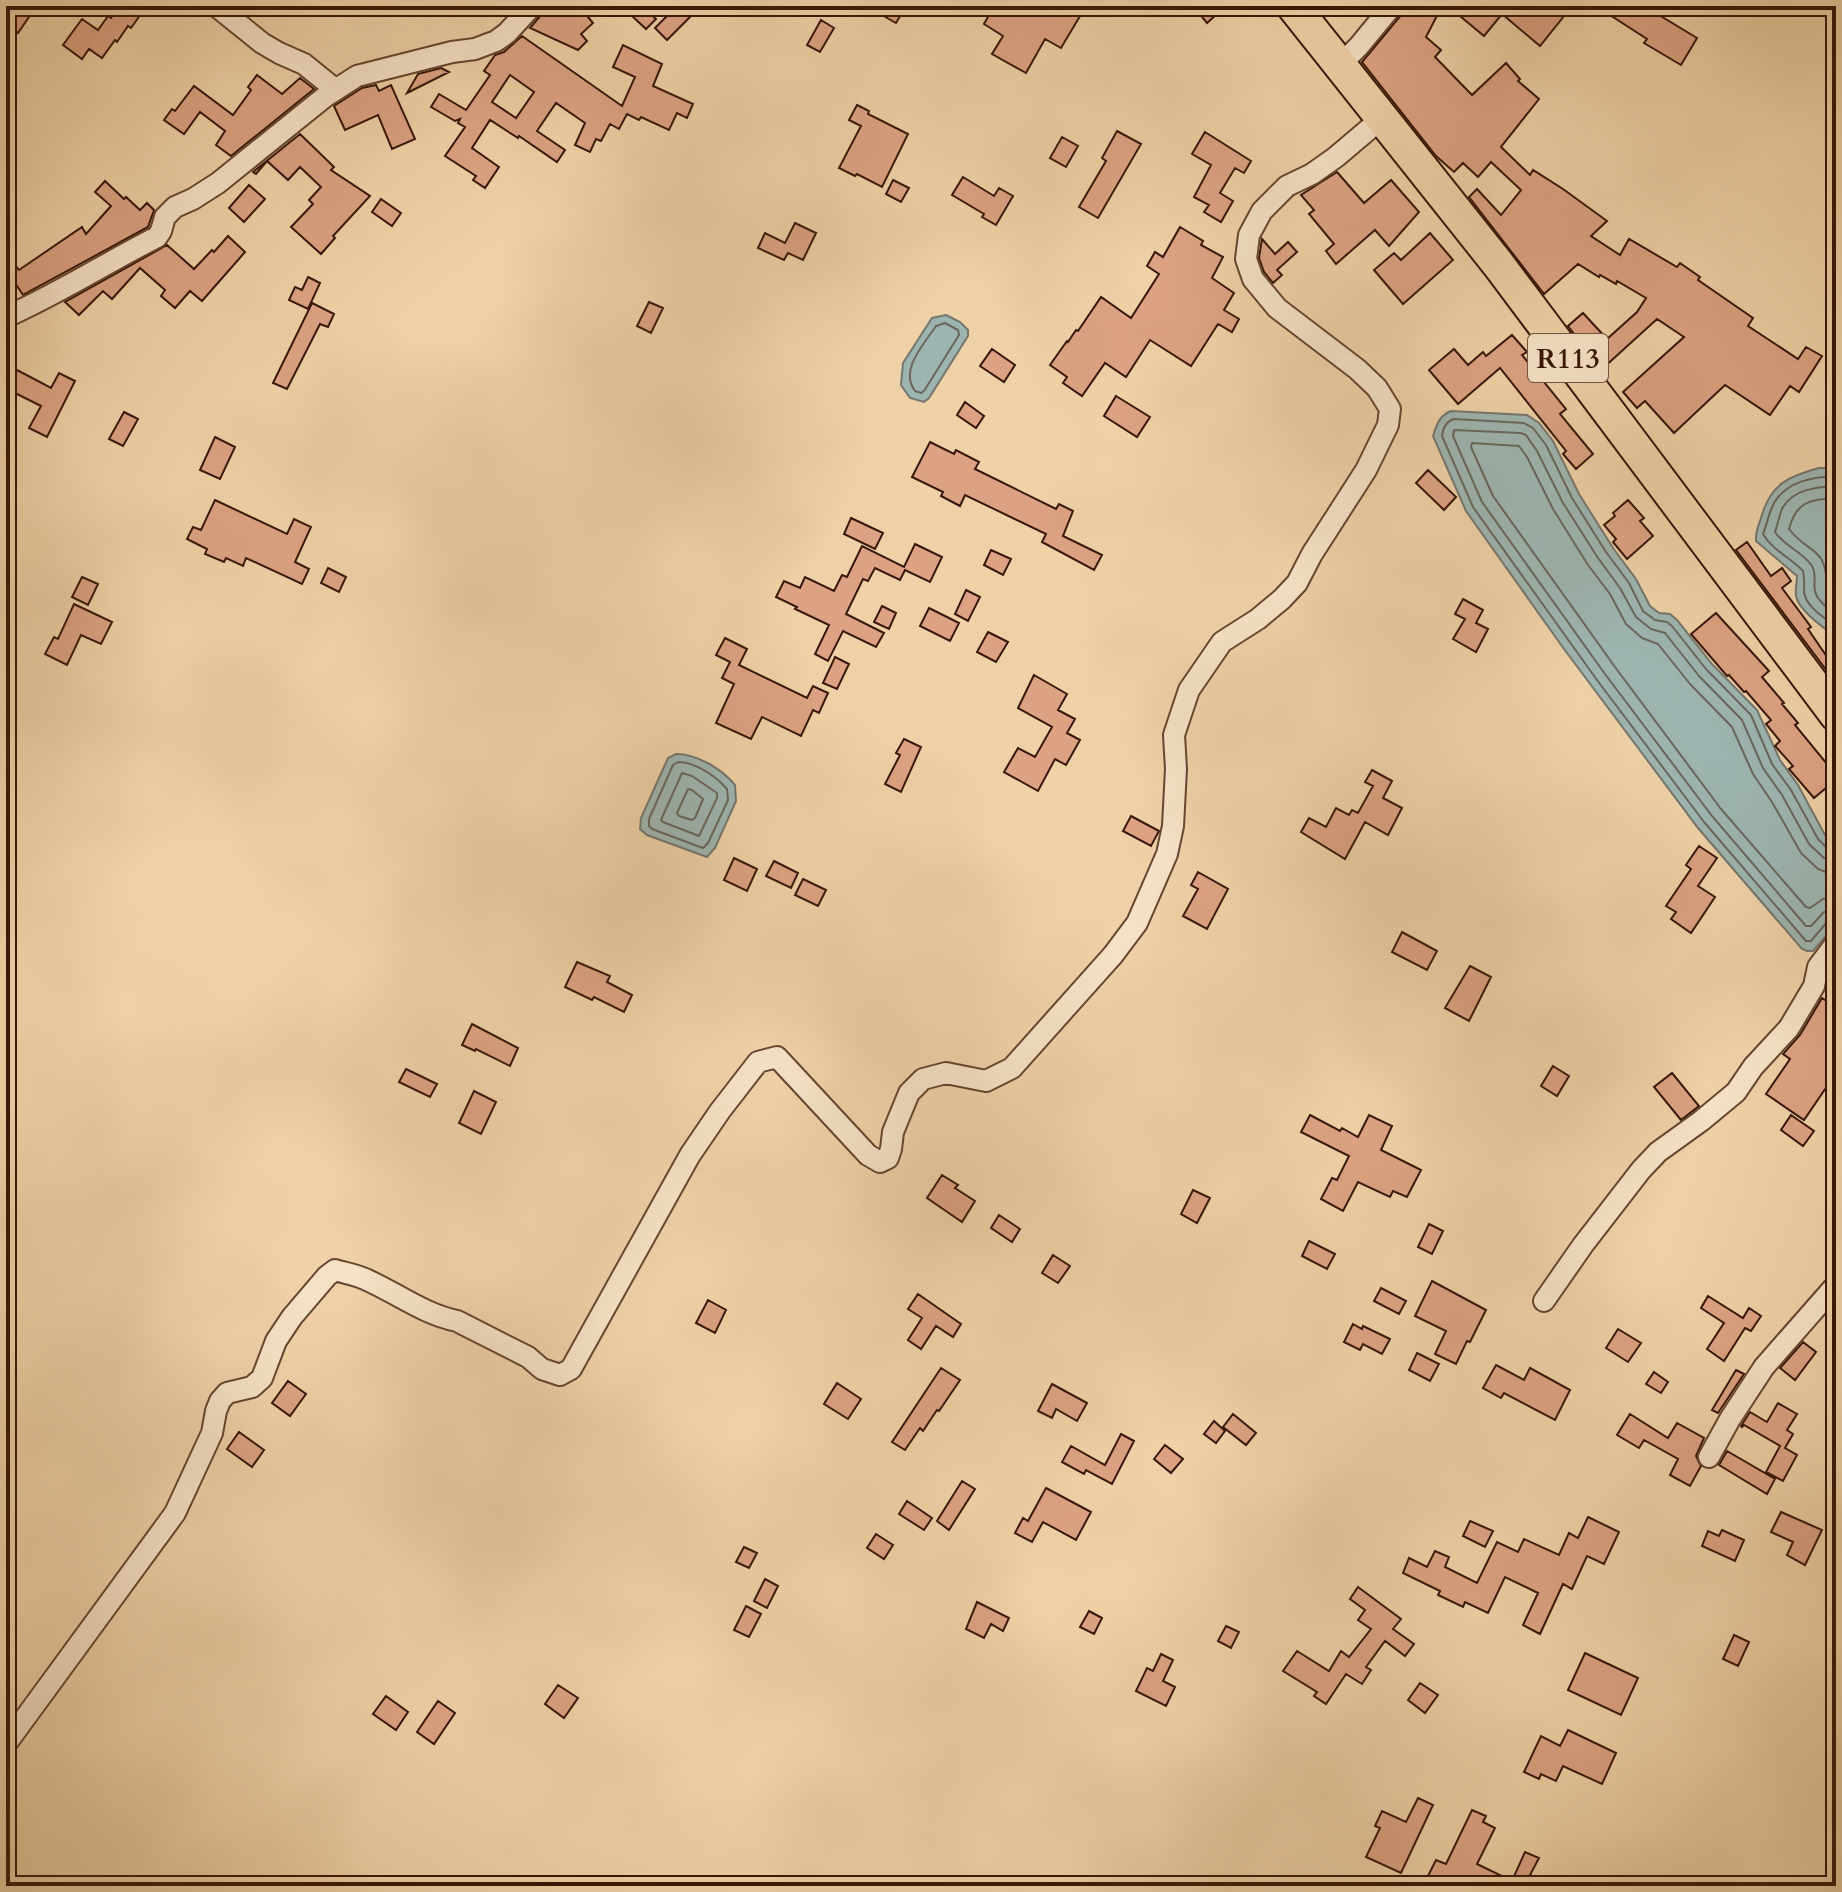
<svg xmlns="http://www.w3.org/2000/svg" width="1842" height="1892" viewBox="0 0 1842 1892" font-family="Cardo,serif">
<style>
.water{fill:#9db5b1;stroke:#75766d;stroke-width:2}
.lines{fill:none;stroke-linecap:round;stroke-linejoin:round}
.shore{stroke:#6a665c;stroke-width:2}
.building{fill:#dca283;stroke:#381708;stroke-width:2;fill-rule:evenodd}
.minor-casing{stroke:#664630;stroke-width:24}
.primary-casing{stroke:#381708;stroke-width:36}
.minor{stroke:#f5e1c6;stroke-width:20}
.primary{stroke:#efd1a7;stroke-width:32}
.labels{text-anchor:middle;stroke-width:7;stroke-linejoin:round;paint-order:stroke}
.shield{fill:#f5e1c6;stroke:#715441;stroke-width:2}
.shield-label{font-size:28px;font-weight:bold;fill:#381708}
</style>
<rect width="100%" height="100%" fill="#efd1a7"/>
<filter id="stains"><feTurbulence type="fractalNoise" baseFrequency=".0025" numOctaves="4"/><feColorMatrix values="0 0 0 0 .2 0 0 0 0 .09 0 0 0 0 .02 0 0 0 .5 -.17"/></filter>
<radialGradient id="worn" r=".72"><stop offset=".6" stop-color="#630" stop-opacity="0"/><stop offset="1" stop-color="#630" stop-opacity=".3"/></radialGradient>
<path class="water" d="M 946,315 L 960,322 L 968,330 L 968,336 L 929,398 L 924,402 L 910,398 L 901,385 L 903,363 L 932,318 Z
M 1451,411 L 1527,415 L 1539,423 L 1553,441 L 1579,494 L 1613,548 L 1636,579 L 1650,606 L 1659,613 L 1670,614 L 1677,620 L 1712,664 L 1757,710 L 1780,760 L 1798,785 L 1825,835 L 1836,846 L 1836,924 L 1813,951 L 1807,951 L 1802,949 L 1698,828 L 1564,649 L 1466,511 L 1433,436 C 1437,424 1439,416 1451,411 Z
M 1819,468 L 1836,468 L 1836,637 C 1824,628 1799,611 1796,596 C 1795,590 1797,582 1797,576 L 1756,541 C 1755,531 1759,525 1762,515 C 1771,484 1789,476 1819,468 Z
M 676,754 C 697,754 722,769 735,785 L 736,801 L 715,848 L 707,857 L 647,835 L 640,829 L 641,818 L 668,758 Z"/>
<g class="lines">
<path class="shore" d="M 945,323 L 958,330 L 959,335 L 924,391 L 921,393 L 915,391 C 899,370 924,344 936,326 Z
M 1836,476 C 1813,477 1787,481 1774,503 C 1769,512 1767,524 1763,534 C 1772,550 1791,558 1803,571 C 1805,579 1804,584 1804,592 C 1806,607 1825,618 1836,627
M 1836,486 C 1817,487 1794,489 1783,507 C 1779,515 1778,524 1775,532 C 1784,546 1803,552 1812,566 C 1817,575 1813,583 1815,591 C 1817,601 1829,609 1836,614
M 1836,498 C 1810,499 1796,502 1789,529 C 1810,556 1827,545 1827,589 L 1836,599
M 678,762 C 695,762 716,776 727,789 L 728,800 L 708,843 L 703,848 L 652,829 L 649,826 L 649,819 L 673,765 Z
M 682,773 L 692,776 L 717,793 L 717,798 L 699,836 L 663,822 L 661,820 Z
M 688,789 L 692,790 L 703,799 L 695,818 L 692,820 L 679,816 L 677,813 Z
M 1836,851 L 1828,849 L 1818,839 L 1791,790 L 1772,764 L 1751,715 L 1706,669 L 1672,626 L 1667,622 L 1655,620 L 1643,611 L 1629,583 L 1606,552 L 1572,498 L 1546,445 L 1533,428 L 1524,423 L 1454,419 C 1446,421 1443,428 1442,436 L 1473,507 L 1597,680 L 1704,822 L 1806,941 L 1811,941 L 1827,922 L 1836,920
M 1836,861 L 1824,858 L 1809,844 L 1782,795 L 1763,768 L 1742,720 L 1699,676 L 1665,633 L 1651,629 L 1636,617 L 1620,588 L 1598,558 L 1563,503 L 1537,451 L 1526,435 L 1521,433 L 1454,430 L 1453,436 L 1482,502 L 1605,674 L 1712,816 L 1806,926 L 1811,926 L 1824,912 L 1836,909
M 1836,873 L 1826,872 L 1818,869 L 1801,853 L 1772,802 L 1753,774 L 1732,727 L 1690,684 L 1658,644 L 1642,638 L 1626,624 L 1610,594 L 1588,565 L 1553,509 L 1527,457 L 1519,446 L 1472,443 L 1471,447 L 1493,496 L 1615,667 L 1721,809 L 1806,907 L 1810,908 L 1823,899 L 1836,897"/>
</g>
<path class="building" d="M 20,6 L 31,14 L 18,33 L 7,25 Z
M 120,6 L 136,6 L 143,11 L 131,28 L 128,26 L 117,42 L 115,40 L 102,58 L 89,49 L 82,59 L 63,45 L 82,19 L 98,30 L 108,16 L 111,18 Z
M 545,6 L 579,6 L 593,23 L 581,34 L 587,41 L 578,50 L 530,28 L 542,14 Z
M 640,6 L 642,6 L 656,19 L 646,29 L 631,15 Z
M 677,6 L 701,6 L 667,40 L 655,28 Z
M 866,6 L 906,6 L 896,23 Z
M 994,6 L 1086,6 L 1061,48 L 1045,39 L 1026,73 L 992,54 L 1003,36 L 984,24 Z
M 1193,6 L 1226,6 L 1207,23 Z
M 1405,6 L 1442,6 L 1426,37 L 1441,50 L 1435,57 L 1472,95 L 1506,63 L 1520,79 L 1518,81 L 1539,99 L 1501,147 L 1530,175 L 1533,170 L 1563,189 L 1607,221 L 1591,236 L 1620,255 L 1629,239 L 1677,267 L 1680,263 L 1700,277 L 1698,280 L 1753,318 L 1748,326 L 1798,359 L 1806,347 L 1822,356 L 1799,392 L 1790,386 L 1770,415 L 1725,385 L 1674,433 L 1645,401 L 1637,408 L 1623,392 L 1684,337 L 1657,319 L 1601,370 L 1568,326 L 1583,313 L 1607,339 L 1637,312 L 1646,298 L 1617,281 L 1616,284 L 1600,275 L 1599,277 L 1578,264 L 1544,294 L 1469,197 L 1477,189 L 1501,215 L 1521,190 L 1491,162 L 1478,177 L 1463,163 L 1454,172 L 1436,156 L 1362,62 L 1402,14 Z
M 1448,6 L 1572,6 L 1540,46 L 1502,14 L 1484,36 Z
M 1596,6 L 1644,6 L 1697,38 L 1681,65 L 1644,43 L 1647,39 Z
M 821,20 L 834,28 L 820,52 L 807,45 Z
M 522,36 L 622,106 L 635,77 L 613,67 L 623,45 L 662,64 L 653,86 L 693,104 L 687,118 L 677,113 L 669,130 L 641,117 L 639,120 L 627,114 L 619,129 L 610,124 L 601,141 L 596,139 L 590,152 L 575,145 L 585,123 L 556,103 L 537,131 L 565,150 L 557,162 L 519,136 L 518,138 L 490,120 L 472,148 L 499,167 L 485,188 L 473,180 L 476,176 L 445,156 L 465,127 L 458,123 L 460,119 L 455,121 L 431,107 L 439,94 L 466,110 L 490,75 L 484,71 L 495,55 L 504,52 ZM 510,75 L 534,92 L 516,118 L 492,102 Z
M 441,68 L 449,72 L 407,93 L 418,74 Z
M 257,75 L 282,94 L 300,78 L 314,89 L 231,156 L 216,145 L 225,131 L 200,112 L 184,134 L 164,120 L 172,109 L 175,111 L 194,86 L 233,115 L 251,90 L 248,87 Z
M 376,85 L 379,91 L 391,85 L 415,139 L 392,149 L 378,115 L 345,130 L 334,106 L 362,88 Z
M 857,105 L 869,111 L 868,114 L 908,134 L 882,187 L 857,174 L 855,176 L 839,168 L 861,126 L 849,120 Z
M 1117,131 L 1141,144 L 1098,218 L 1079,207 L 1106,161 L 1102,158 Z
M 1205,132 L 1251,161 L 1244,173 L 1235,168 L 1220,193 L 1233,201 L 1221,222 L 1204,212 L 1209,205 L 1194,197 L 1211,165 L 1192,154 Z
M 300,134 L 334,167 L 331,170 L 370,196 L 333,236 L 335,238 L 321,254 L 291,227 L 313,204 L 309,200 L 321,187 L 300,167 L 288,180 L 267,161 L 256,174 L 253,172 Z
M 1062,137 L 1078,146 L 1066,167 L 1050,158 Z
M 1337,172 L 1364,203 L 1391,180 L 1419,212 L 1389,246 L 1375,230 L 1336,264 L 1326,251 L 1334,244 L 1309,214 L 1314,210 L 1301,195 Z
M 963,177 L 994,196 L 999,188 L 1013,196 L 996,225 L 982,217 L 984,214 L 952,195 Z
M 893,180 L 909,188 L 901,202 L 886,194 Z
M 105,181 L 124,199 L 126,197 L 140,210 L 147,203 L 154,210 L 148,227 L 23,295 L 17,286 L 6,294 L 6,273 L 16,266 L 19,270 L 82,227 L 86,234 L 111,206 L 95,192 Z
M 249,185 L 265,199 L 244,222 L 229,208 Z
M 381,199 L 401,213 L 392,226 L 372,212 Z
M 795,223 L 816,233 L 803,260 L 788,253 L 784,260 L 758,248 L 765,233 L 785,243 Z
M 1180,227 L 1203,241 L 1201,245 L 1223,257 L 1212,278 L 1234,293 L 1224,310 L 1239,319 L 1232,332 L 1218,324 L 1191,366 L 1150,340 L 1126,377 L 1105,363 L 1082,396 L 1063,383 L 1067,377 L 1050,365 L 1067,341 L 1068,342 L 1076,330 L 1078,331 L 1101,297 L 1131,318 L 1159,274 L 1147,266 L 1155,252 L 1163,257 Z
M 1430,233 L 1453,260 L 1403,304 L 1374,270 L 1394,253 L 1401,260 Z
M 228,236 L 245,252 L 202,301 L 190,291 L 175,308 L 161,296 L 165,290 L 140,268 L 112,299 L 103,291 L 79,315 L 65,302 L 167,245 L 194,269 L 212,250 L 214,252 Z
M 1262,239 L 1275,254 L 1288,242 L 1297,252 L 1277,270 L 1282,275 L 1273,283 L 1264,272 L 1259,258 Z
M 308,277 L 320,283 L 308,309 L 289,300 L 295,287 L 302,290 Z
M 649,302 L 663,308 L 651,333 L 637,326 Z
M 312,303 L 334,314 L 328,327 L 320,324 L 287,389 L 273,383 Z
M 1512,335 L 1527,352 L 1522,355 L 1566,409 L 1560,414 L 1593,454 L 1576,469 L 1563,454 L 1566,451 L 1500,368 L 1458,404 L 1429,370 L 1454,349 L 1468,365 L 1483,352 L 1486,356 Z
M 992,349 L 1015,365 L 1004,382 L 980,366 Z
M 17,370 L 51,388 L 59,373 L 75,381 L 47,437 L 29,428 L 41,406 L 7,389 Z
M 1116,396 L 1150,417 L 1137,437 L 1104,416 Z
M 965,402 L 984,416 L 976,428 L 957,415 Z
M 124,412 L 138,419 L 123,446 L 109,439 Z
M 215,437 L 235,447 L 220,479 L 200,470 Z
M 930,442 L 954,454 L 956,450 L 979,462 L 975,469 L 1056,509 L 1059,504 L 1073,511 L 1063,536 L 1102,555 L 1094,570 L 1042,542 L 1046,534 L 965,495 L 960,506 L 941,496 L 943,492 L 912,477 Z
M 1428,470 L 1456,497 L 1444,510 L 1416,483 Z
M 215,500 L 287,534 L 294,519 L 311,527 L 295,562 L 309,569 L 302,584 L 246,558 L 243,566 L 226,558 L 224,562 L 205,554 L 207,549 L 187,539 L 193,527 L 201,530 Z
M 1628,500 L 1644,518 L 1640,521 L 1653,536 L 1627,559 L 1613,542 L 1616,539 L 1604,525 L 1615,516 L 1613,513 Z
M 851,518 L 883,533 L 875,549 L 844,534 Z
M 1747,542 L 1771,576 L 1782,568 L 1791,581 L 1782,588 L 1811,627 L 1808,629 L 1836,670 L 1836,677 L 1833,679 L 1736,550 Z
M 915,544 L 942,557 L 930,582 L 905,570 L 900,580 L 875,568 L 868,581 L 863,579 L 846,614 L 884,633 L 876,647 L 843,631 L 828,661 L 815,654 L 829,625 L 795,609 L 797,607 L 776,597 L 784,581 L 800,588 L 805,577 L 834,591 L 842,575 L 847,577 L 862,546 L 904,567 Z
M 991,550 L 1011,559 L 1003,575 L 984,565 Z
M 328,568 L 346,577 L 339,592 L 321,583 Z
M 82,577 L 98,584 L 88,605 L 72,597 Z
M 966,590 L 980,597 L 968,621 L 955,614 Z
M 1463,599 L 1483,610 L 1476,623 L 1488,629 L 1476,652 L 1453,639 L 1465,619 L 1455,614 Z
M 74,604 L 112,622 L 101,644 L 81,635 L 67,665 L 45,654 L 54,637 L 58,639 Z
M 882,606 L 896,613 L 889,629 L 874,622 Z
M 929,608 L 959,623 L 950,641 L 920,626 Z
M 1716,613 L 1769,671 L 1762,677 L 1784,703 L 1782,704 L 1798,723 L 1795,725 L 1836,775 L 1836,800 L 1826,788 L 1814,798 L 1789,769 L 1793,766 L 1775,746 L 1780,741 L 1766,724 L 1771,720 L 1746,691 L 1744,692 L 1729,675 L 1727,676 L 1691,634 Z
M 988,632 L 1008,642 L 996,662 L 977,652 Z
M 725,638 L 747,649 L 739,665 L 807,698 L 813,686 L 828,693 L 819,713 L 813,710 L 801,736 L 762,717 L 751,739 L 716,723 L 734,684 L 722,678 L 730,662 L 716,655 Z
M 835,657 L 849,664 L 837,689 L 823,683 Z
M 1034,675 L 1067,694 L 1058,710 L 1075,719 L 1067,733 L 1080,740 L 1066,765 L 1055,759 L 1038,791 L 1004,772 L 1018,748 L 1035,757 L 1052,727 L 1018,708 Z
M 904,739 L 921,747 L 901,792 L 885,784 L 900,755 L 896,753 Z
M 1372,770 L 1392,781 L 1383,798 L 1402,808 L 1388,835 L 1365,822 L 1345,859 L 1301,832 L 1309,818 L 1326,827 L 1336,808 L 1349,815 L 1352,810 L 1358,813 L 1373,786 L 1365,782 Z
M 1131,816 L 1159,831 L 1151,846 L 1123,831 Z
M 1699,846 L 1717,858 L 1698,886 L 1715,897 L 1691,933 L 1671,919 L 1676,912 L 1666,906 L 1691,869 L 1686,865 Z
M 734,858 L 757,869 L 747,891 L 724,880 Z
M 774,861 L 798,873 L 791,888 L 766,876 Z
M 1198,872 L 1228,889 L 1207,929 L 1183,916 L 1198,889 L 1191,885 Z
M 803,879 L 826,890 L 818,906 L 795,895 Z
M 1402,932 L 1437,951 L 1427,970 L 1392,952 Z
M 577,962 L 610,976 L 607,982 L 632,995 L 624,1012 L 594,997 L 592,1000 L 565,987 Z
M 1470,966 L 1491,977 L 1469,1021 L 1445,1008 Z
M 1822,998 L 1836,1007 L 1836,1073 L 1804,1120 L 1766,1094 L 1790,1059 L 1783,1054 L 1800,1035 Z
M 472,1024 L 518,1048 L 510,1066 L 476,1049 L 475,1051 L 462,1045 Z
M 1553,1066 L 1569,1076 L 1557,1096 L 1541,1086 Z
M 406,1069 L 437,1084 L 430,1097 L 399,1082 Z
M 1672,1073 L 1699,1106 L 1681,1120 L 1654,1087 Z
M 474,1091 L 496,1102 L 481,1134 L 459,1123 Z
M 1310,1115 L 1340,1131 L 1342,1128 L 1358,1137 L 1369,1115 L 1392,1126 L 1381,1150 L 1421,1170 L 1407,1197 L 1393,1191 L 1390,1197 L 1358,1182 L 1343,1211 L 1321,1199 L 1332,1178 L 1337,1180 L 1349,1156 L 1301,1132 Z
M 1791,1115 L 1814,1131 L 1803,1146 L 1781,1130 Z
M 942,1175 L 958,1185 L 955,1188 L 975,1201 L 962,1222 L 927,1198 Z
M 1193,1190 L 1210,1198 L 1197,1223 L 1181,1214 Z
M 999,1215 L 1020,1229 L 1012,1242 L 991,1228 Z
M 1429,1224 L 1443,1231 L 1432,1254 L 1418,1247 Z
M 1309,1241 L 1335,1254 L 1327,1269 L 1302,1256 Z
M 1053,1255 L 1070,1266 L 1058,1283 L 1042,1273 Z
M 1432,1281 L 1486,1310 L 1470,1342 L 1467,1341 L 1456,1364 L 1435,1354 L 1446,1331 L 1415,1316 Z
M 1381,1288 L 1406,1301 L 1399,1314 L 1374,1301 Z
M 918,1294 L 961,1324 L 953,1337 L 936,1326 L 921,1349 L 908,1340 L 922,1318 L 908,1309 Z
M 1708,1296 L 1743,1318 L 1749,1308 L 1761,1316 L 1751,1331 L 1745,1328 L 1724,1361 L 1707,1349 L 1724,1323 L 1701,1308 Z
M 708,1300 L 726,1310 L 715,1333 L 696,1323 Z
M 1353,1324 L 1362,1329 L 1363,1326 L 1390,1339 L 1382,1354 L 1363,1344 L 1360,1350 L 1344,1342 Z
M 1618,1329 L 1641,1343 L 1628,1362 L 1606,1348 Z
M 1803,1342 L 1816,1352 L 1795,1380 L 1780,1368 Z
M 1417,1353 L 1439,1364 L 1430,1381 L 1409,1370 Z
M 1496,1365 L 1524,1380 L 1530,1368 L 1570,1390 L 1555,1420 L 1504,1393 L 1501,1398 L 1483,1388 Z
M 941,1368 L 960,1380 L 939,1411 L 937,1410 L 923,1431 L 920,1428 L 905,1450 L 892,1442 Z
M 1736,1370 L 1744,1374 L 1718,1413 L 1712,1410 Z
M 1654,1372 L 1668,1382 L 1661,1393 L 1646,1384 Z
M 288,1381 L 306,1394 L 290,1416 L 272,1403 Z
M 837,1383 L 861,1399 L 848,1419 L 824,1404 Z
M 1052,1384 L 1087,1403 L 1077,1421 L 1056,1409 L 1052,1418 L 1038,1411 Z
M 1778,1403 L 1797,1414 L 1787,1430 L 1793,1434 L 1785,1448 L 1797,1455 L 1783,1481 L 1766,1472 L 1780,1446 L 1744,1425 L 1742,1427 L 1741,1426 L 1750,1412 L 1767,1422 Z
M 1233,1414 L 1256,1433 L 1246,1445 L 1223,1427 Z
M 1630,1414 L 1668,1438 L 1677,1423 L 1704,1438 L 1696,1456 L 1701,1466 L 1690,1486 L 1670,1475 L 1678,1459 L 1644,1440 L 1639,1448 L 1617,1435 Z
M 1214,1421 L 1225,1431 L 1216,1443 L 1204,1434 Z
M 239,1432 L 264,1450 L 252,1467 L 227,1449 Z
M 1121,1434 L 1134,1441 L 1112,1484 L 1086,1470 L 1084,1474 L 1062,1462 L 1071,1446 L 1105,1465 Z
M 1165,1445 L 1183,1459 L 1171,1473 L 1154,1459 Z
M 1727,1451 L 1775,1479 L 1767,1494 L 1719,1465 Z
M 962,1481 L 975,1489 L 949,1530 L 937,1521 Z
M 1046,1488 L 1091,1512 L 1076,1540 L 1043,1522 L 1032,1542 L 1015,1533 L 1023,1518 L 1028,1521 Z
M 907,1501 L 932,1518 L 924,1530 L 899,1514 Z
M 1781,1512 L 1822,1530 L 1805,1565 L 1787,1555 L 1793,1542 L 1771,1532 Z
M 1588,1517 L 1619,1532 L 1604,1564 L 1587,1556 L 1572,1589 L 1563,1584 L 1540,1634 L 1523,1625 L 1538,1593 L 1505,1577 L 1488,1613 L 1465,1602 L 1463,1607 L 1438,1595 L 1440,1591 L 1403,1573 L 1409,1558 L 1427,1567 L 1435,1551 L 1449,1557 L 1445,1567 L 1477,1583 L 1497,1542 L 1518,1552 L 1524,1539 L 1559,1555 L 1569,1533 L 1578,1538 Z
M 1470,1521 L 1493,1531 L 1485,1547 L 1463,1536 Z
M 1722,1530 L 1744,1540 L 1735,1561 L 1702,1546 L 1708,1531 L 1719,1536 Z
M 876,1534 L 893,1545 L 884,1559 L 867,1548 Z
M 744,1547 L 757,1553 L 749,1568 L 736,1562 Z
M 765,1579 L 778,1586 L 767,1608 L 754,1601 Z
M 1358,1587 L 1401,1619 L 1393,1629 L 1414,1644 L 1405,1656 L 1385,1641 L 1366,1667 L 1371,1670 L 1362,1684 L 1346,1674 L 1326,1704 L 1314,1696 L 1317,1692 L 1283,1671 L 1297,1651 L 1329,1671 L 1341,1651 L 1349,1657 L 1371,1629 L 1358,1620 L 1365,1610 L 1350,1599 Z
M 977,1602 L 1009,1618 L 1003,1631 L 991,1624 L 984,1638 L 966,1629 Z
M 746,1606 L 761,1614 L 749,1637 L 734,1630 Z
M 1089,1611 L 1102,1618 L 1094,1634 L 1080,1627 Z
M 1226,1626 L 1239,1632 L 1231,1648 L 1218,1641 Z
M 1734,1635 L 1749,1642 L 1738,1666 L 1723,1659 Z
M 1585,1653 L 1638,1678 L 1621,1715 L 1568,1690 Z
M 1161,1654 L 1173,1660 L 1163,1681 L 1175,1687 L 1166,1706 L 1136,1691 L 1147,1668 L 1153,1671 Z
M 1420,1683 L 1438,1695 L 1425,1713 L 1408,1700 Z
M 558,1685 L 578,1698 L 564,1718 L 545,1704 Z
M 386,1696 L 408,1712 L 396,1730 L 373,1714 Z
M 438,1701 L 455,1713 L 434,1744 L 417,1732 Z
M 1568,1730 L 1616,1753 L 1602,1784 L 1563,1766 L 1556,1781 L 1541,1774 L 1539,1779 L 1524,1772 L 1541,1736 L 1560,1746 Z
M 1418,1798 L 1433,1805 L 1401,1873 L 1366,1857 L 1380,1828 L 1375,1826 L 1382,1811 L 1406,1822 Z
M 1472,1810 L 1486,1816 L 1483,1822 L 1495,1828 L 1477,1864 L 1512,1881 L 1525,1852 L 1539,1858 L 1530,1875 L 1553,1886 L 1423,1886 L 1436,1860 L 1446,1864 Z"/>
<g class="lines">
<defs>
<path id="minor" d="M 216,6 L 262,43 L 279,53 L 304,64 L 336,90
M 1340,65 L 1359,46 L 1392,6
M 6,317 C 58,294 106,263 157,237 L 161,231 L 165,217 L 175,207 L 193,199 L 218,183 L 326,96 L 357,76 L 452,52 L 475,49 L 496,41 L 507,33 L 532,6
M 1544,1301 L 1583,1245 L 1641,1170 L 1658,1152 L 1701,1121 L 1736,1092 L 1753,1067 L 1789,1028 L 1814,986 L 1818,967 L 1836,943
M 1709,1457 L 1730,1419 L 1764,1367 L 1836,1285
M 6,1744 L 175,1513 L 212,1433 L 216,1411 L 220,1401 L 227,1393 L 252,1387 L 262,1378 L 276,1341 L 292,1317 L 327,1276 L 335,1270 C 345,1273 356,1275 365,1279 C 397,1293 423,1314 457,1321 L 528,1357 L 542,1369 L 560,1375 L 571,1369 L 690,1155 L 720,1111 L 758,1062 L 777,1057 L 868,1155 L 880,1162 L 888,1158 L 891,1149 L 893,1132 L 909,1093 L 923,1079 L 946,1073 L 986,1081 L 1012,1068 L 1113,955 L 1137,923 L 1167,854 L 1173,826 L 1176,769 L 1174,735 L 1189,690 L 1222,642 L 1258,619 L 1282,599 L 1297,583 L 1312,554 L 1366,470 L 1388,425 L 1390,409 L 1377,388 L 1357,369 L 1277,308 L 1253,279 L 1246,259 L 1249,235 L 1262,211 L 1287,186 L 1312,174 L 1336,157 L 1382,118"/>
<path id="primary" d="M 1293,6 L 1498,264 L 1836,715"/>
</defs>
<use href="#minor" class="minor-casing"/>
<use href="#primary" class="primary-casing"/>
<use href="#minor" class="minor"/>
<use href="#primary" class="primary"/>
</g>
<g class="labels">
<rect class="shield" x="1528" y="334" width="80" height="48" rx="6"/>
<g class="shield-label">
<text x="1568" y="368">R113</text>
</g>
</g>
<rect width="1842" height="1892" fill="none" stroke="#efd1a7" stroke-width="32"/>
<rect x="8" y="8" width="1826" height="1876" fill="none" stroke="#381708" stroke-width="4"/>
<rect x="16" y="16" width="1810" height="1860" fill="none" stroke="#381708" stroke-width="2"/>
<rect width="100%" height="100%" filter="url(#stains)"/>
<rect width="100%" height="100%" fill="url(#worn)"/>
</svg>
